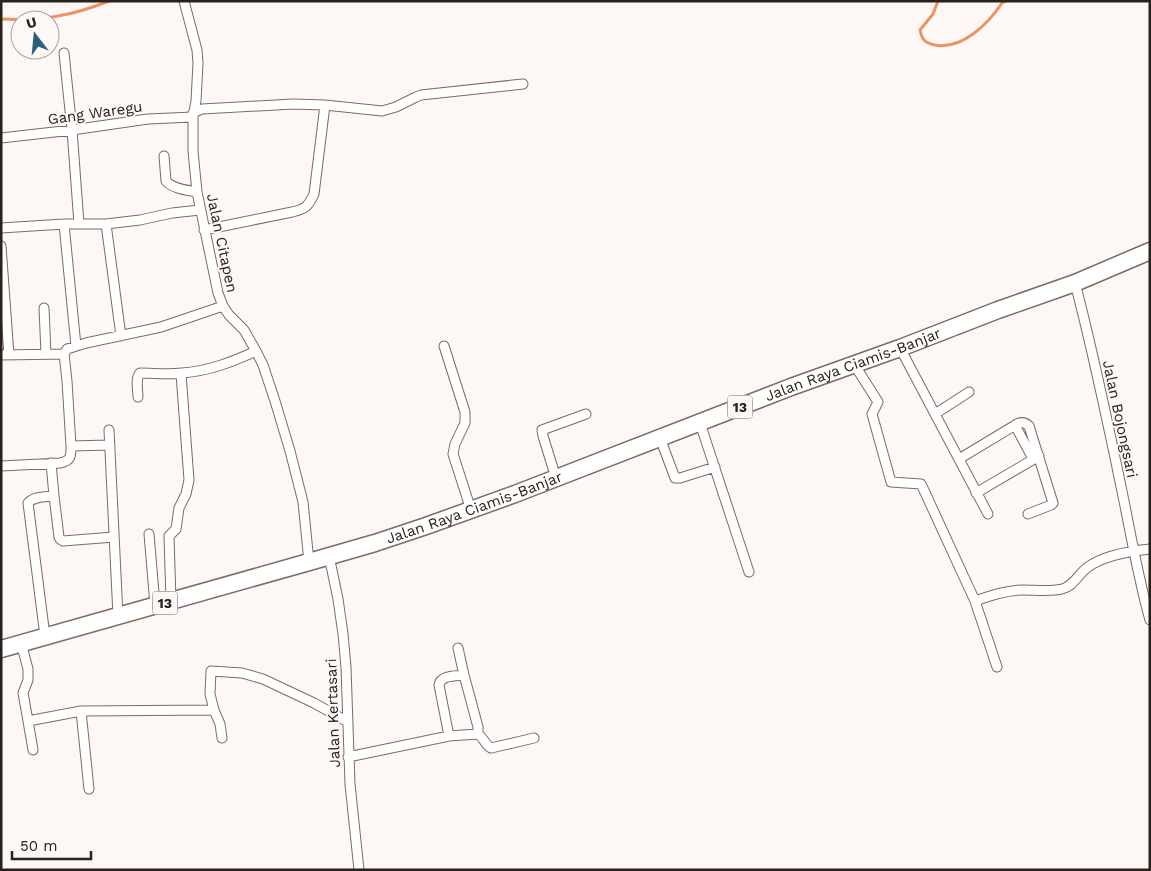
<svg xmlns="http://www.w3.org/2000/svg" width="1151" height="871" viewBox="0 0 1151 871" font-family="'Work Sans',sans-serif">
<style>
.lines{fill:none;stroke-linecap:round;stroke-linejoin:round}
.stream{stroke:#eb9461;stroke-width:3}
.street-casing{stroke:#7d6b61;stroke-width:11}
.highway-casing{stroke:#7d6b61;stroke-width:19}
.street{stroke:#fff;stroke-width:9}
.highway{stroke:#fff;stroke-width:16}
.labels{text-anchor:middle;stroke-width:4;stroke-linejoin:round;paint-order:stroke}
.shield{fill:#fdf8f6;stroke:#68625d;stroke-width:1}
.shield-label{font-size:14px;font-weight:bold;fill:#28211c}
.street-label{font-size:15px;fill:#28211c;stroke:#fdf8f6}
</style>
<rect width="100%" height="100%" fill="#fdf8f6"/>
<g class="lines">
<path class="stream" d="M 938,1 L 933,14 L 920,30 C 922,40 925,43 935,45 C 962,50 988,24 1002,3 L 1006,1
M 1,19 C 42,21 71,16 109,1"/>
<defs>
<path id="street" d="M 184,1 L 197,50 L 198,63 L 196,101 L 193,117 L 193,151 L 197,192 L 218,293 L 223,306 L 229,315 L 244,330 L 256,351 L 263,365 L 275,401 L 290,451 L 303,502 L 309,562
M 64,53 L 72,130 L 79,224
M 193,113 L 202,109 L 293,104 L 325,105 L 382,111 L 396,107 L 416,97 L 421,95 L 523,84
M 1,138 L 72,130 L 148,119 L 193,117
M 164,156 L 166,181 C 173,189 187,190 197,192
M 64,224 L 76,346
M 106,224 L 121,336
M 1,228 L 64,224 L 106,224 L 140,220 L 172,213 L 200,210
M 204,230 L 292,212 C 305,209 308,207 314,194 L 325,105
M 1,246 L 9,355
M 1075,283 C 1094,355 1109,428 1124,501 C 1132,541 1139,581 1150,620
M 44,308 L 46,354
M 444,346 L 465,412 L 465,423 L 455,444 L 453,454 L 471,510
M 900,348 L 988,514
M 1,355 L 64,354
M 854,364 L 878,402 L 872,414 L 891,482 L 921,484 L 922,486 L 975,601 L 997,667
M 138,397 C 138,389 135,379 140,373 C 154,373 168,375 182,373 C 209,371 232,362 256,351
M 935,414 L 969,392
M 700,423 L 749,572
M 1015,425 L 1033,459
M 109,430 L 118,616
M 660,438 L 675,478 L 680,478 L 715,467
M 71,446 L 110,445
M 959,459 L 1017,424 C 1021,422 1025,422 1029,426 L 1053,503 L 1051,505 L 1028,514
M 1,466 L 60,463 C 71,461 71,456 71,446 L 67,381 L 64,354 L 67,349 L 86,343 L 161,327 L 223,306
M 556,478 L 543,436 L 542,430 L 586,414
M 976,493 L 1039,456
M 54,496 L 59,537 L 60,539 L 63,541 L 114,537
M 149,534 L 155,605
M 329,556 L 338,599 L 343,634 L 346,667 L 350,784 L 359,870
M 171,601 L 169,536 L 176,529 L 179,508 L 186,494 L 189,480 L 181,374
M 975,601 C 991,595 1007,590 1023,590 C 1036,590 1050,592 1062,589 C 1074,586 1078,574 1088,567 C 1103,556 1131,551 1150,549
M 45,636 L 28,503 C 34,496 45,497 54,496 L 51,463
M 21,643 L 28,669 L 28,680 L 23,693 L 28,721 L 81,711 L 214,710 L 210,694 L 211,671 L 242,673 L 263,679 L 314,703 L 348,722
M 214,710 L 220,724 L 222,738
M 81,711 L 89,789
M 28,721 L 33,750
M 478,734 C 484,738 485,745 491,748 L 534,738
M 449,736 L 439,685 C 441,675 455,676 464,675
M 348,757 L 449,736 L 478,734 L 478,727 L 464,675 L 458,648"/>
<g id="highway">
<path id="s1" d="M 1,649 L 309,562 L 375,543 L 426,526 L 515,494 L 791,387 L 900,348 L 998,310 L 1075,283 L 1150,251"/>
</g>
</defs>
<use href="#street" class="street-casing"/>
<use href="#highway" class="highway-casing"/>
<use href="#street" class="street"/>
<use href="#highway" class="highway"/>
</g>
<g class="labels">
<g class="shield">
<rect x="727.5" y="395.5" width="25" height="23" rx="4"/>
<rect x="152.5" y="591.5" width="25" height="23" rx="4"/>
</g>
<g class="shield-label">
<text x="740" y="412">13</text>
<text x="165" y="608">13</text>
</g>
<g class="street-label">
<text transform="translate(95 113) rotate(-8)" y="5">Gang Waregu</text>
<text transform="translate(222 243) rotate(78)" y="5">Jalan Citapen</text>
<text dy="5" stroke="none"><textPath href="#s1" startOffset="899">Jalan Raya Ciamis-Banjar</textPath></text>
<text transform="translate(1120 419) rotate(78)" y="5">Jalan Bojongsari</text>
<text dy="5" stroke="none"><textPath href="#s1" startOffset="494">Jalan Raya Ciamis-Banjar</textPath></text>
<text transform="translate(333 713) rotate(-92)" y="5">Jalan Kertasari</text>
</g>
</g>
<rect width="1151" height="871" fill="none" stroke="#28211c" stroke-width="5"/>
<g transform="translate(35 35) rotate(344)"><circle r="24" fill="#fdf8f6" stroke="#a8a29f"/>
<path d="M0-4L9 19L0 12L-9 19Z" fill="#2c5d7b"/>
<text y="-8" font-size="14" font-weight="bold" text-anchor="middle" fill="#28211c">U</text>
</g>
<path d="M12 851v8h79v-8" fill="none" stroke="#28211c" stroke-width="2.5"/>
<text x="20" y="851" font-size="15" fill="#28211c" stroke="#fdf8f6" stroke-width="4" paint-order="stroke">50 m</text>
</svg>
